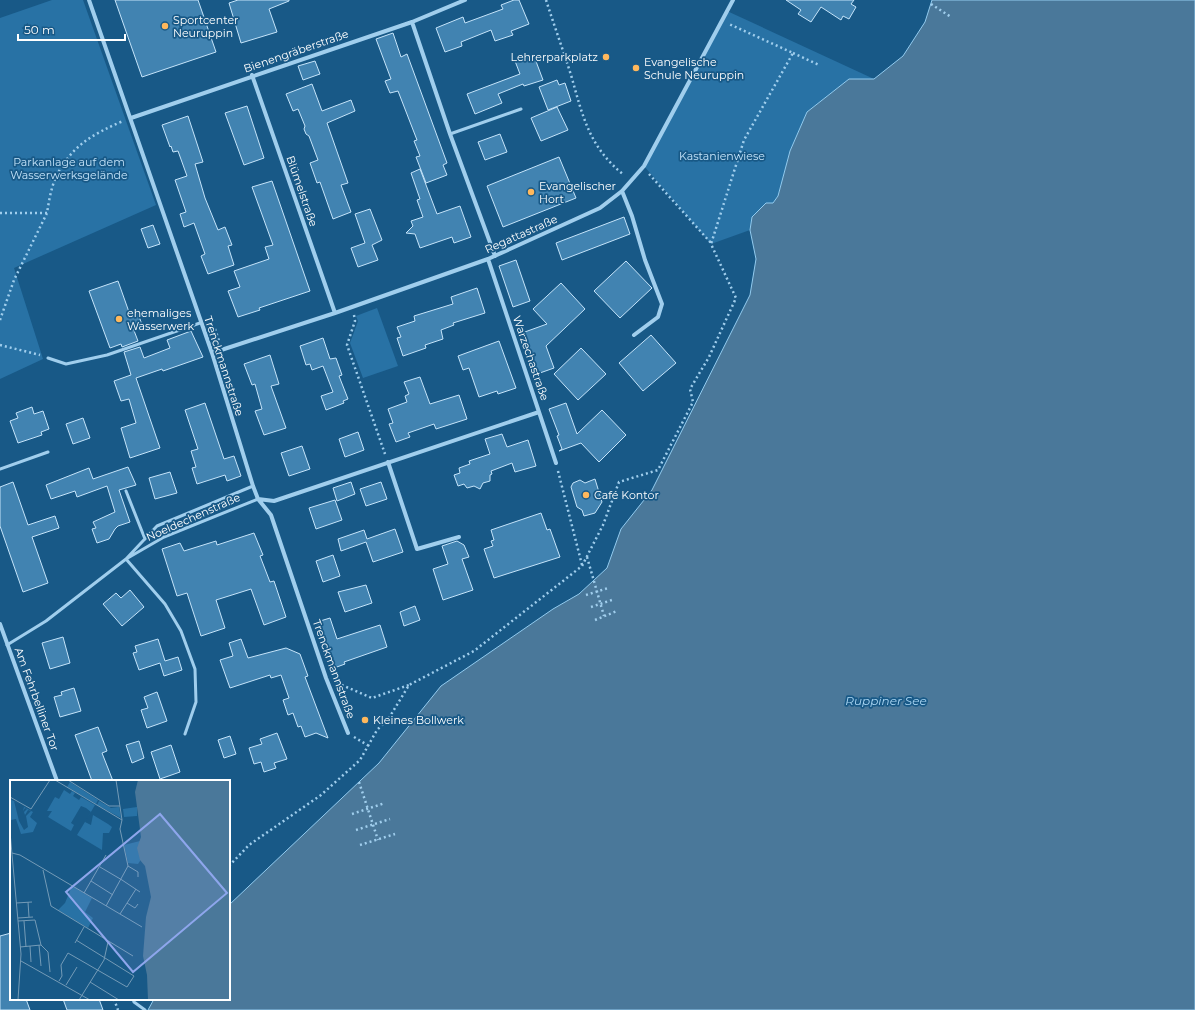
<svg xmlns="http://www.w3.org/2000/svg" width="1195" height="1010" viewBox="0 0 1195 1010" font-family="Montserrat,sans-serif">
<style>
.green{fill:#2872a5}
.water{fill:#4a789a;stroke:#92cbef}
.building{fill:#4183b1;stroke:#c5e4fa}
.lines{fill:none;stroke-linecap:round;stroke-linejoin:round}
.path{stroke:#a0ceed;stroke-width:2.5;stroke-dasharray:2 3;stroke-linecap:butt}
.service{stroke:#a0ceed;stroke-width:3}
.minor{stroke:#a0ceed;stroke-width:4}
.poi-dot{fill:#ffb85c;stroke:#185987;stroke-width:1.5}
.labels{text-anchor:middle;stroke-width:3.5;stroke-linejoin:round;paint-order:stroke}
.poi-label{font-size:11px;fill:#fff;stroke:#185987;text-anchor:start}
.street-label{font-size:11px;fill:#fff;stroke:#185987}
.park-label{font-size:11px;fill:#c5e4fa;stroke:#185987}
.water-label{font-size:12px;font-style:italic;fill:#abd7f4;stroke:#185987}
.inset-road{fill:none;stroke:#749bb7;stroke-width:1}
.view{fill:#8ea6ec;fill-opacity:0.15;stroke:#8ea6ec;stroke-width:2}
.inset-edge{fill:none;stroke:#fff;stroke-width:2}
</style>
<rect width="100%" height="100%" fill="#185987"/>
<path class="green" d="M 52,0 L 83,0 L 156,205 L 14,268 L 43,359 L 0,379 L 0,18 Z
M 727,11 L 874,79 L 849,79 L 807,112 L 790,151 L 778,196 L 773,203 L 752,217 L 750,230 L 711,244 L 644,166 Z
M 377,308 L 398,366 L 363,378 L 350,343 L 358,321 L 356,316 Z"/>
<path class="water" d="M 932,0 L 1195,0 L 1195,1010 L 148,1010 L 154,999 L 229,999 L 229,905 L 379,763 L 441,686 L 553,609 L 579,594 L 607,568 L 621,529 L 652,490 L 750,295 L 756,259 L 750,230 L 752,217 L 766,203 L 773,203 L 778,196 L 790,151 L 807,112 L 849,79 L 874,79 L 903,56 L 925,22 Z"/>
<path class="building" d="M 115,0 L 198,0 L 216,52 L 142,77 Z
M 238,0 L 289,0 L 289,1 L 269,9 L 277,32 L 241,43 L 229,3 Z
M 514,0 L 519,0 L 529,24 L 511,31 L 513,35 L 495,41 L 491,30 L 461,42 L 462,46 L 445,52 L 436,28 L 463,17 L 465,23 L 503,9 L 501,5 Z
M 786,0 L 854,0 L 851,4 L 856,7 L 849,19 L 843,16 L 841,20 L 821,7 L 811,22 L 798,14 L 801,10 Z
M 393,33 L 401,57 L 407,54 L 447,163 L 443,165 L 447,175 L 426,183 L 416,157 L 420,156 L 414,141 L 417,140 L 398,91 L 390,93 L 385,81 L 391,79 L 376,39 Z
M 534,56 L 543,80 L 524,86 L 523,84 L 498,94 L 502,103 L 475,114 L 467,94 L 520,74 L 515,61 Z
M 315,61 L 320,74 L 303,80 L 298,66 Z
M 557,80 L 559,85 L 565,83 L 571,101 L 548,110 L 539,87 Z
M 312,84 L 322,111 L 351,100 L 355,111 L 327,123 L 348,183 L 341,185 L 351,212 L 333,219 L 320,182 L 317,183 L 310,163 L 318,160 L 309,136 L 306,134 L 304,129 L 305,126 L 298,109 L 293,111 L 286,94 Z
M 247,106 L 264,158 L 244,165 L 225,113 Z
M 557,107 L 568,130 L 541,141 L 531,118 Z
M 188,116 L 203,162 L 195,164 L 205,198 L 218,230 L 225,227 L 232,245 L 228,246 L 234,265 L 208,274 L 201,256 L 205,254 L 194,223 L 184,227 L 180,214 L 186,212 L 175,180 L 187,176 L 178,151 L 173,152 L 171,146 L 170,147 L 162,125 Z
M 500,134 L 507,152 L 485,160 L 478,142 Z
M 559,157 L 576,198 L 503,227 L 487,186 Z
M 420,169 L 437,214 L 460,206 L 471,237 L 454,243 L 452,237 L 420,248 L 415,234 L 406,233 L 413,226 L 411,221 L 423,217 L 417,200 L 420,199 L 411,173 Z
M 272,181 L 310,291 L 259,308 L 260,310 L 238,317 L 228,291 L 240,287 L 234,271 L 269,259 L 265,247 L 273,245 L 252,187 Z
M 370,209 L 382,240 L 372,245 L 378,260 L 358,267 L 351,248 L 365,243 L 355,214 Z
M 624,217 L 630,234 L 562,260 L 556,243 Z
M 153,225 L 160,244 L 148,248 L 141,229 Z
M 516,260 L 530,301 L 513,307 L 499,266 Z
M 626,261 L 652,288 L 620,318 L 594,291 Z
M 118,281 L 129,312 L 133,311 L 134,314 L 138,313 L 142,325 L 133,328 L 138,341 L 122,347 L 121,344 L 110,348 L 89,291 Z
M 561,283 L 585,309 L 546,346 L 554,368 L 537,374 L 522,333 L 547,324 L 533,309 Z
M 477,288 L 485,313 L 453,323 L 454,325 L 441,330 L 443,339 L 425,345 L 426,348 L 403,356 L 397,338 L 401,337 L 397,327 L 415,321 L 414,316 L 453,304 L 451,297 Z
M 191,331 L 203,357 L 163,371 L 162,369 L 136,378 L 160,448 L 130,458 L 121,428 L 136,423 L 129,399 L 121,401 L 114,381 L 131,375 L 124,352 L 140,347 L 144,358 L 170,348 L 167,340 Z
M 651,335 L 676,363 L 643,391 L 619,363 Z
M 323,338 L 330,359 L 336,358 L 342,375 L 339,376 L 348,399 L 343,401 L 344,403 L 326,410 L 321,396 L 333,392 L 323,366 L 312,370 L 310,364 L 306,365 L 300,346 Z
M 499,341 L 516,388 L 498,394 L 497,391 L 479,397 L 469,368 L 463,370 L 458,356 Z
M 581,348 L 606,374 L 578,400 L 554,374 Z
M 270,355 L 279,384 L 271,386 L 286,428 L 264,435 L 255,411 L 262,409 L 255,384 L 252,385 L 244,364 Z
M 420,377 L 430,404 L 459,395 L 467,419 L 436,429 L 434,424 L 408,433 L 410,437 L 396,442 L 389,424 L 393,423 L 388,409 L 407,402 L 405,396 L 409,394 L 404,382 Z
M 205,403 L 224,459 L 234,456 L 241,476 L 227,481 L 225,475 L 197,484 L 192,468 L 196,467 L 191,451 L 198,449 L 185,410 Z
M 566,403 L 577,434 L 602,410 L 626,435 L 599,462 L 581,443 L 559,451 L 562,449 L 557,436 L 559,435 L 549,409 Z
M 32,407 L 34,414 L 43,411 L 49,429 L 41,432 L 42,435 L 18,443 L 10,421 L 18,418 L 16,413 Z
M 83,418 L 90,438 L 73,444 L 66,424 Z
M 358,432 L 364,450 L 345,457 L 339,439 Z
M 502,434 L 507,447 L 528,440 L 536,466 L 515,472 L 512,463 L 491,471 L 492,474 L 490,475 L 490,481 L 483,483 L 480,489 L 474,486 L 467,488 L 464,484 L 458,486 L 454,475 L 460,473 L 459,468 L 470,464 L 469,461 L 490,454 L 485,439 Z
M 302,446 L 310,469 L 289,476 L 281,453 Z
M 128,467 L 136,485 L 119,490 L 130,522 L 118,526 L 115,529 L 109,539 L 97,543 L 92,529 L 96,528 L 93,522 L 115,512 L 107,486 L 77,497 L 75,491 L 51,499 L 46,485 L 89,468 L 93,479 Z
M 170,472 L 177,493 L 155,499 L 149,478 Z
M 595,479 L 602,502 L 595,513 L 584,516 L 582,510 L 577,507 L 571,487 L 573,483 L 580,480 L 585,483 Z
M 13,482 L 28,525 L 55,516 L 59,528 L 32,537 L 48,583 L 23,592 L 0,526 L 0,487 Z
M 351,482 L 355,494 L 337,501 L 333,488 Z
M 381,482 L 387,499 L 366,506 L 360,489 Z
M 335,500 L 342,520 L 316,529 L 309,508 Z
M 541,513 L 547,530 L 550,529 L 560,557 L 494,578 L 484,549 L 493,546 L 491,541 L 494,540 L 491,530 Z
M 395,529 L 403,552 L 373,562 L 366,542 L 341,551 L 338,539 L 364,530 L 367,539 Z
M 254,533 L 263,555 L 260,556 L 270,582 L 274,581 L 286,617 L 264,625 L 251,589 L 216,600 L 225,628 L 201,636 L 187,593 L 177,596 L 162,549 L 180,543 L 184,551 L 216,541 L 217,545 Z
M 457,541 L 464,545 L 469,557 L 462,559 L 473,590 L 443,600 L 433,569 L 448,564 L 442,546 Z
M 333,555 L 340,576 L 323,582 L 316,561 Z
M 366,585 L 372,603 L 345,612 L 338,592 Z
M 130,590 L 144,607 L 122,626 L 103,604 L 116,593 L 121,598 Z
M 415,606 L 420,620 L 404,626 L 400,612 Z
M 330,618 L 337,639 L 380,625 L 387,647 L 344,662 L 345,664 L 334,668 L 317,622 Z
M 63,637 L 70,663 L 50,669 L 42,643 Z
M 158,639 L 165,661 L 178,657 L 182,670 L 164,676 L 160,663 L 139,670 L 133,653 L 137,652 L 135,646 Z
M 241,639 L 248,658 L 286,648 L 300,654 L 308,676 L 305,677 L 328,738 L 316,733 L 305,737 L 301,726 L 298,727 L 293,713 L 288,715 L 283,700 L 289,698 L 281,675 L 271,678 L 270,675 L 230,688 L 220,660 L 233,656 L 229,643 Z
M 74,688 L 81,711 L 60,717 L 54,697 L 62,695 L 61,692 Z
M 157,692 L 167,721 L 147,728 L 141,710 L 148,708 L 144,697 Z
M 98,727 L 107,751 L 102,753 L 113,781 L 92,781 L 75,735 Z
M 277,733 L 287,759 L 274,763 L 276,768 L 264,772 L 261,762 L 254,764 L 249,748 L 262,744 L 260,739 Z
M 230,736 L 236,754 L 224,758 L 218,740 Z
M 139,741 L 144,758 L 132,763 L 126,745 Z
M 171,745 L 180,772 L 160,779 L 151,752 Z
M 11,933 L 11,999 L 26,999 L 30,1010 L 0,1010 L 0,936 Z
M 63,999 L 99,999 L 103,1010 L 67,1010 Z"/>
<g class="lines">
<path class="path" d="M 546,0 C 554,25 563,50 571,75 C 583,117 589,147 624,175
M 931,4 L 951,17
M 793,53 L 819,65
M 649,174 L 711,243
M 0,213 L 47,213 C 49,201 51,188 56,177 C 71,146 93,134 123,121
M 354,315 L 355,321 L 347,345 L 385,454
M 0,320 L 14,280 L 47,213
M 215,329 L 219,341
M 0,345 L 40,355
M 558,471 L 582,565
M 587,557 L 604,616
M 586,595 L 608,588
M 591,607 L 612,600
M 595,620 L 617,611
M 337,683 L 372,698 L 409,685
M 354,737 L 369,746
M 359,782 L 378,840
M 352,814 L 385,803
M 356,830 L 390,819
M 360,845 L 395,834
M 229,866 L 249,845 L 321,795 L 360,760 L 377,730 L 389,718 L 409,685 L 474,651 L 582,566 L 603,525 L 619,482 L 658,470 L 693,402 L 690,389 L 709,357 L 736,298 L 711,244 L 744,140 L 793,53 L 729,24
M 114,999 L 118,1010"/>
<path class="service" d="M 450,134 L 521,109
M 48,358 L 66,364 L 107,355 L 200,323
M 0,469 L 48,452
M 253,486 L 157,526 L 126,559 L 164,537 L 258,499
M 126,491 L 145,539
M 7,645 L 46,621 L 126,559 L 165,604 L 181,631 L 195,669 L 196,702 L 185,734
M 133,999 L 134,1002 L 145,1010"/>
<path class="minor" d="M 89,0 L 212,353 L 253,486 L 258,499 L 271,515 L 326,678 L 348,733
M 412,22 L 450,134 L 495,256
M 252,75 L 335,313
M 131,118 L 412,22 L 465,0
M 622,191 L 632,216 L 645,260 L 662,304 L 658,317 L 634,335
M 488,259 L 556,463
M 212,353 L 335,313 L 488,259 L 600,208 L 622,191 L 644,166 L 733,0
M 388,462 L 417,549 L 459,537
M 258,499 L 274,501 L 539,412
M 0,624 L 57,781"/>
</g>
<g class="poi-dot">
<circle cx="165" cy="26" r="4"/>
<circle cx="606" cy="57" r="4"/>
<circle cx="636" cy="68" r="4"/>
<circle cx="531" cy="192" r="4"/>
<circle cx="119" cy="319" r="4"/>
<circle cx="586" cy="495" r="4"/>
<circle cx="365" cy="720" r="4"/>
</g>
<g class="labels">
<g class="poi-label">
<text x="173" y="24">Sportcenter<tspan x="173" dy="13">Neuruppin</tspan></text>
<text x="598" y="61" text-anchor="end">Lehrerparkplatz</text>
<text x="644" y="66">Evangelische<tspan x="644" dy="13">Schule Neuruppin</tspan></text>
<text x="539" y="190">Evangelischer<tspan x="539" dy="13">Hort</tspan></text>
<text x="127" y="317">ehemaliges<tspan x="127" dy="13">Wasserwerk</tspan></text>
<text x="594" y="499">Café Kontor</text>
<text x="373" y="724">Kleines Bollwerk</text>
</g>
<g class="street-label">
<text transform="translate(296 51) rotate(-19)" y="4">Bienengräberstraße</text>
<text transform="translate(302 191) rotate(71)" y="4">Blümelstraße</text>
<text transform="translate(521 234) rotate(-24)" y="4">Regattastraße</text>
<text transform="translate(531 358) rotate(71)" y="4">Warzechastraße</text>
<text transform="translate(224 366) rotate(72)" y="4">Trenckmannstraße</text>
<text transform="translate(193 517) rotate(-24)" y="4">Noeldechenstraße</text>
<text transform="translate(334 669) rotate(70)" y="4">Trenckmannstraße</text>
<text transform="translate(37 699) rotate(70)" y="4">Am Fehrbelliner Tor</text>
</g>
<g class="park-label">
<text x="722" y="160">Kastanienwiese</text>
<text x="69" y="166">Parkanlage auf dem<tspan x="69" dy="13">Wasserwerksgelände</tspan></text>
</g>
<g class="water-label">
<text x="886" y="705">Ruppiner See</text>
</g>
</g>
<g transform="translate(10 780)">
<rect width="220" height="220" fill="#185987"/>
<path d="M 60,2 L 88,20 L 86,24 L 57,7 ZM 54,10 L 60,14 L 62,11 L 65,13 L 63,16 L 69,20 L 71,17 L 85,25 L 75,42 L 81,45 L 83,35 L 98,44 L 92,50 L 98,44 L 102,47 L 99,53 L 93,53 L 92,70 L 67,55 L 81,32 L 76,28 L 71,26 L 61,43 L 64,45 L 61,51 L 38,37 L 42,31 L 37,31 L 45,17 L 49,19 ZM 0,19 L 23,32 L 20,37 L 27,43 L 23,52 L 11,54 L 6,39 L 1,40 ZM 4,21 L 14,27 L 13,31 L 15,28 L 17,29 L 14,32 L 15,35 L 18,30 L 21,31 L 16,36 L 18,47 L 14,50 L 9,41 ZM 89,21 L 101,28 L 109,27 L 111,38 L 87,25 ZM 127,27 L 127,36 L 114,37 L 113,29 ZM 130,61 L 130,81 L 128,84 L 118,83 L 114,65 ZM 62,106 L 82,118 L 75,132 L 83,138 L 78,148 L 48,130 L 55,123 Z" fill="#2872a5" fill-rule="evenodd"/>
<path d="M 128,0 L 220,0 L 220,220 L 138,220 L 137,195 L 133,176 L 136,137 L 141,117 L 135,86 L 130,80 L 127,68 L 131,57 L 125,12 Z" fill="#4a789a"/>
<path class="inset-road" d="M 45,0 L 112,40M 58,0 L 99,26 L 110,26M 0,17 L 21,29 L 40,0M 0,52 L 11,174 L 8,220M 2,73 L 10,75 L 132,147M 118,86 L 128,92 L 128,97M 90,87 L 112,100M 33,90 L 41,126 L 123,176M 112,100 L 130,112M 81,101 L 103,115M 74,113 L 96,75M 18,122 L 19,137M 6,123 L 22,122M 117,123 L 125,128 L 128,124M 96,126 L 118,86 L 110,49 L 112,40 L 106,0M 110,134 L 126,109M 8,138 L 23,137M 8,141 L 25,140 L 31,165 L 38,172 L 40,192M 14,141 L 16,167M 65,163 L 74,147M 29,165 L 31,186M 20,166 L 21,182M 10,167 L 31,165M 11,181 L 80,220M 49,201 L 52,196 L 51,185 L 58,173 L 117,207 L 124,196 L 66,160M 80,202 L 109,220M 56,205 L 67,187M 69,220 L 94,180 L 98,162"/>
<path class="view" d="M 150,34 L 217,113 L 123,192 L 56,112 Z"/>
<rect width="220" height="220" class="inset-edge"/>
</g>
<path d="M18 34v6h107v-6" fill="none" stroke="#ffffff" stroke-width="2"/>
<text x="24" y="34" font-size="12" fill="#ffffff" stroke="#185987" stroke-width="3" paint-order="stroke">50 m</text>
</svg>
